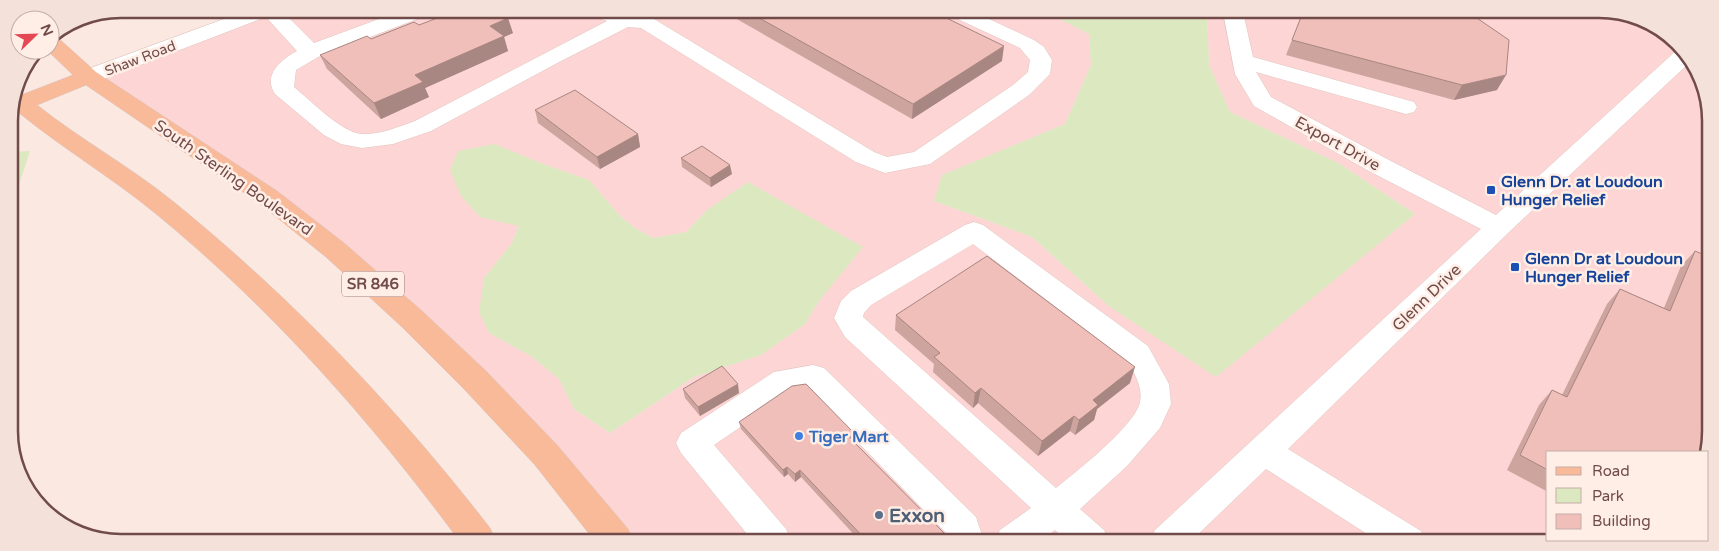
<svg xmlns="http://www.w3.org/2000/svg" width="1719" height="551" viewBox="0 0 1719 551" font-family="'Varela Round',sans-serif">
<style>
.commercial{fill:#fcd5d4;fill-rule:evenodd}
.green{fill:#dce8c0}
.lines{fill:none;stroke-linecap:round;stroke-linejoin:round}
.stream{stroke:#9dd5ce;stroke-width:6}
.minor-casing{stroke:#e1c6c0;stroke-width:1}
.major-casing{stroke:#d4c9c8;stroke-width:1}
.minor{fill:#fff;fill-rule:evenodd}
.major{fill:#f9ba9a;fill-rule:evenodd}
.wall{fill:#cea49f}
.shaded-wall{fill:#a88682}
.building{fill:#f0bfb9;stroke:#a88682}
.transit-dot{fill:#1a4fb4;stroke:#ffeee6;stroke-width:2}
.shop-dot{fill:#3f7fe0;stroke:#ffeee6;stroke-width:2}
.service-dot{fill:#5c6f8a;stroke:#ffeee6;stroke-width:2}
.labels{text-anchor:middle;stroke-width:5;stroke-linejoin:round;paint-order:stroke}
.far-street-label{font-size:14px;fill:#714b49;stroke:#ffeee6}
.shield{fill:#ffeee6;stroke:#9c7c78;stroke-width:1}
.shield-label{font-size:15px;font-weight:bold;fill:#714b49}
.street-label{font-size:16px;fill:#714b49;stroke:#ffeee6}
.transit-label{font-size:16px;font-weight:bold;fill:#164399;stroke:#ffeee6;text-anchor:start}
.shop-label{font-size:16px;font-weight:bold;fill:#366cbe;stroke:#ffeee6;text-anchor:start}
.near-service-label{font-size:19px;font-weight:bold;fill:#4e5e75;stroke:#ffeee6;text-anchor:start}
.rim{fill:none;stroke:#714b49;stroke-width:2.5}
</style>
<rect width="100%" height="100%" fill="#fbe9e1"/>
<path class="commercial" d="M 270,9 L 1044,11 L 1089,34 L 1091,65 L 1065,124 L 943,175 L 934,201 L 1032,237 L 1110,307 L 1348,268 L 1415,214 L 1340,164 L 1230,112 L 1209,65 L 1207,12 L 1628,13 L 1682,47 L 1708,99 L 1706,452 L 1548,452 L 1548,540 L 1611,540 L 1605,542 L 616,540 L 335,250 L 88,77 ZM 543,164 L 589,180 L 620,216 L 638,230 L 654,238 L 686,232 L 707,210 L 819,301 L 805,324 L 761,355 L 694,377 L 610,433 L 574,409 L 559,379 L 531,356 L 489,333 L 484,278 L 512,243 Z"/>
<path class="green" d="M 1044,11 L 1207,12 L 1209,65 L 1230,112 L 1340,164 L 1415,214 L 1216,377 L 1110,307 L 1032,237 L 934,201 L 942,175 L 1065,124 L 1091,65 L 1089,34 Z
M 495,144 L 543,164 L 589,180 L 620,216 L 638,230 L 654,238 L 686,232 L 707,210 L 748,182 L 863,247 L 819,301 L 805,324 L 761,355 L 694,377 L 610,433 L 574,409 L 559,379 L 531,356 L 489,333 L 479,312 L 484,278 L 512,243 L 519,226 L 480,217 L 461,196 L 450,170 L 458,151 Z
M 30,151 L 15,197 L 9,200 L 9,152 Z"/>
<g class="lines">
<path class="stream" d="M 98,15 L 102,13
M 9,153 L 11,153"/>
<defs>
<path id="minor" d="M 251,9 L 280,9 L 314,43 L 406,9 L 433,10 L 430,14 L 318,57 L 296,70 L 294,87 C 310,100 341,132 361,134 C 380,135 398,127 415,121 L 607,21 L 586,14 L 583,10 L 614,10 L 654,19 L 874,152 L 887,157 L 914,152 L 1013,85 L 1028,72 L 1030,60 L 1020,48 L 949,15 L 946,11 L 972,11 L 1034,40 L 1044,47 L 1052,60 L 1050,74 L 1029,95 L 930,164 L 885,173 L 856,162 L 641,28 L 628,27 L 561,61 L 431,131 L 393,144 L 362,148 L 341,144 L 324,135 L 275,94 C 262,75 282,59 297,51 L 266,17 L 96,82 L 88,84 L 80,82 L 77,77 L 80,72 Z
M 1223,12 L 1243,12 L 1253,57 L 1414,102 L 1417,107 L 1414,112 L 1406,114 L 1256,72 L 1271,97 L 1387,159 L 1496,215 L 1678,49 L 1683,48 L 1690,62 L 1508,233 L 1288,449 L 1421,531 L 1426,542 L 1378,541 L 1266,469 L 1191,541 L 1150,541 L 1155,530 L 1481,229 L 1369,171 L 1254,106 L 1235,74 Z
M 974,222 L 983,225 L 1148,346 L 1169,384 L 1171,404 L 1160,428 L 1127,466 L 1080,509 L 1104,530 L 1109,541 L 1067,541 L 1055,530 L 1041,541 L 995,541 L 1000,530 L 1031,508 L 845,337 L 834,318 L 841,301 L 851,291 L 965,225 ZM 973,244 L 1128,362 C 1135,374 1143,388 1140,402 C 1135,426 1076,472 1056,488 L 863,317 L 864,313 L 871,305 Z
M 813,365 L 824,368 L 976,517 L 984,541 L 950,540 L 949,536 L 807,390 L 792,392 L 714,445 L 786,529 L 791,540 L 752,540 L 681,453 L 676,443 L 681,433 L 774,372 Z"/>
<path id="major" d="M 51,35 L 57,37 L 96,72 L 277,191 L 344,243 L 422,311 L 486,371 L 557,445 L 628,529 L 633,540 L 594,540 L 535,465 L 464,389 L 402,327 L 326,257 L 259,203 L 86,85 L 37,105 C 81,140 131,167 175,203 C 293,299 397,408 490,528 L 495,539 L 458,539 C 370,420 270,307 155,213 C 111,177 62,148 18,112 L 9,114 L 15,90 L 24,94 L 73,75 L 47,50 L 50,50 Z"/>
</defs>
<use href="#minor" class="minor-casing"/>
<use href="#major" class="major-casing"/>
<use href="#minor" class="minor"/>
<use href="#major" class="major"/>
</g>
<path class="wall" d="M 662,10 L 681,10 L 670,15 Z
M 721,10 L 932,11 L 1002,61 L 912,119 Z
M 1303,12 L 1497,90 L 1454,100 L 1286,55 Z
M 513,33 L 504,37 L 508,51 L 425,88 L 429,97 L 381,119 L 327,69 L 320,55 L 371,39 Z
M 535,110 L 638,134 L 640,147 L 600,169 L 538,123 Z
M 681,158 L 732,174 L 711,187 L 682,167 Z
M 1695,251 L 1706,452 L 1548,452 L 1548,492 L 1507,470 L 1539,405 L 1552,390 L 1562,395 L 1607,304 L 1620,289 L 1664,308 L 1681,266 Z
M 896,315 L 1130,383 L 1097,409 L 1094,420 L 1075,435 L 1070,431 L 1038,456 L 978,403 L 973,408 L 933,372 L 934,364 L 895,330 Z
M 683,389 L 739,393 L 700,416 L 685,398 Z
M 739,422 L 854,433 L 853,441 L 951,540 L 859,540 L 801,477 L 795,482 L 788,474 L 784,477 L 741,429 Z"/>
<path class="shaded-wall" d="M 669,10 L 681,10 L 670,15 Z
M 508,18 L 513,33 L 504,37 L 508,51 L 425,88 L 429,97 L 381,119 L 374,103 L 415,75 L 490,26 Z
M 1004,46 L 1002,61 L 912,119 L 913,104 Z
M 1506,75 L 1497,90 L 1454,100 L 1462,85 Z
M 638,134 L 640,147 L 600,169 L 597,157 Z
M 730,165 L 732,174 L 711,187 L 710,178 Z
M 1135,367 L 1130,383 L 1097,409 L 1094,420 L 1075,435 L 1079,420 L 1093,400 Z
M 738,384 L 739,393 L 700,416 L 698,407 Z
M 981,388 L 978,403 L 973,408 L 975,393 Z
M 1074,416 L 1070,431 L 1038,456 L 1042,441 Z
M 854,433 L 854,441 L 849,444 L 849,437 Z
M 787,467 L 788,474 L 784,477 L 783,470 Z
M 800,470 L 801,477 L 795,482 L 795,474 Z"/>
<path class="building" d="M 458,10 L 496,10 L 508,18 L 490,26 L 504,36 L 415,75 L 423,82 L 374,103 L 320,55 L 367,36 L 371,39 L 414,22 L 419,25 Z
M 745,10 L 932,11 L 1004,46 L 913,104 Z
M 1303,12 L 1468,12 L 1509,40 L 1506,75 L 1462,85 L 1292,40 Z
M 575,90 L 638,134 L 597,157 L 535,110 Z
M 702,146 L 730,165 L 710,178 L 681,158 Z
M 1695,251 L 1707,256 L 1706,452 L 1548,452 L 1548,470 L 1520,455 L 1552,390 L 1567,397 L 1620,289 L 1670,311 Z
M 987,256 L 1135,367 L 1093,400 L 1098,405 L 1079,420 L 1074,416 L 1042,441 L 981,388 L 975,393 L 934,357 L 940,353 L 896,315 Z
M 722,366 L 738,384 L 698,407 L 683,389 Z
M 806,384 L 854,433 L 849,437 L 951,540 L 866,540 L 800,470 L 795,474 L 787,467 L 783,470 L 739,422 L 792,386 Z"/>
<g class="transit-dot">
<rect x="1486" y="185" width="10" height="10" rx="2.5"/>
<rect x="1510" y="262" width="10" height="10" rx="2.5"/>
</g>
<circle class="shop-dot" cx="799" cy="436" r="5"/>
<circle class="service-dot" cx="879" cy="515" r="5"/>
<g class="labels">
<g class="far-street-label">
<text transform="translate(140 58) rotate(-21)" y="5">Shaw Road</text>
</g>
<rect class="shield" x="342" y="271.5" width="62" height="25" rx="4"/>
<g class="shield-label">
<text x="373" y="289">SR 846</text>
</g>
<g class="street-label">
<text transform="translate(1338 143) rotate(29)" y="6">Export Drive</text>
<text transform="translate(234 177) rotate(35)" y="6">South Sterling Boulevard</text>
<text transform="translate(1426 297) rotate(-44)" y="6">Glenn Drive</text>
</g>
<g class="transit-label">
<text x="1501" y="187">Glenn Dr. at Loudoun<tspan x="1501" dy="18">Hunger Relief</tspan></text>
<text x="1525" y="264">Glenn Dr at Loudoun<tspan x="1525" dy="18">Hunger Relief</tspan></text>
</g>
<g class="shop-label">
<text x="809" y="442">Tiger Mart</text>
</g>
<g class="near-service-label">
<text x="889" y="522">Exxon</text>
</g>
</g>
<path d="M0 0H1719V551H0ZM121 18H1599A103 103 0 0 1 1702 121V431A103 103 0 0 1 1599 534H121A103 103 0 0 1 18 431V121A103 103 0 0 1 121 18Z" fill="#f4e1d9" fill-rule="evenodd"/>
<path class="rim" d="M121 18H1599A103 103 0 0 1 1702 121V431A103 103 0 0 1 1599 534H121A103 103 0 0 1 18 431V121A103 103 0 0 1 121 18Z"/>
<rect x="1546" y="451" width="162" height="90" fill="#ffeee6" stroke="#c6ada7"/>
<rect x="1556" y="467" width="25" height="8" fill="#f9ba9a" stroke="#c6ada7"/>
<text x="1592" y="476" font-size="15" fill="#714b49">Road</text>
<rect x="1556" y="488" width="25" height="15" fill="#dce8c0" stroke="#c6ada7"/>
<text x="1592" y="501" font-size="15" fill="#714b49">Park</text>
<rect x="1556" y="514" width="25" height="15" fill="#f0bfb9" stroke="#c6ada7"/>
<text x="1592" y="526" font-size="15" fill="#714b49">Building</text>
<g transform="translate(35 35) rotate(67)"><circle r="24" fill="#ffeee6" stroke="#c6ada7"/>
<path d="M0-4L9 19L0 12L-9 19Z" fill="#e34853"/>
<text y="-8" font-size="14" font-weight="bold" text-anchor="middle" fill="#714b49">N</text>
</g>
</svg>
